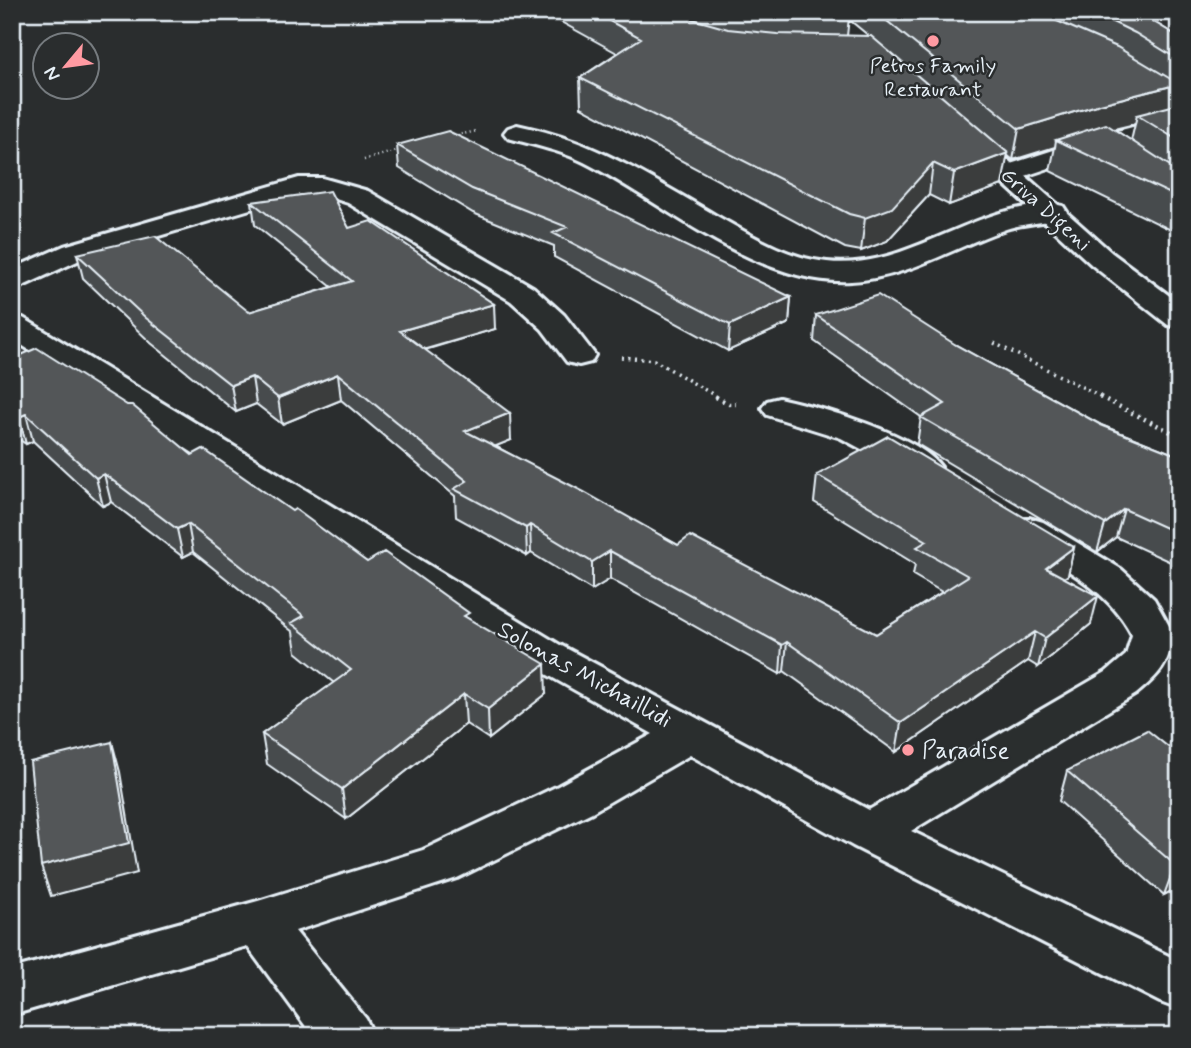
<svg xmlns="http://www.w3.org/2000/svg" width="1191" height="1048" viewBox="0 0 1191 1048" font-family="Mynerve,sans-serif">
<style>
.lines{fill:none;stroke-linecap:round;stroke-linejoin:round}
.minor-casing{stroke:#e8f1f8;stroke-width:6}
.major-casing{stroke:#e8f1f8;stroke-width:6}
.path-far2{stroke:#e8f1f8;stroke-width:2.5;stroke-dasharray:1 3.5;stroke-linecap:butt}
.path-far1{stroke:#e8f1f8;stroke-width:3.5;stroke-dasharray:2 4.5;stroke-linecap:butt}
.path{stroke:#e8f1f8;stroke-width:4.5;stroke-dasharray:2 5;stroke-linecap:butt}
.minor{fill:#2a2d2e;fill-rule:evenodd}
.major{fill:#2a2d2e;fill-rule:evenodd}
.wall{fill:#474b4d;stroke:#e8f1f8;stroke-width:2;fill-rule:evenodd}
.shaded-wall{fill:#3a3d3e;stroke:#e8f1f8;stroke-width:2}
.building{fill:#535759;stroke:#e8f1f8;stroke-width:2}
.poi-dot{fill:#ff9aa2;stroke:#2a2d2e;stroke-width:2.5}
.labels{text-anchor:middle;stroke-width:5;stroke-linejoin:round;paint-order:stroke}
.far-poi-label{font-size:21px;fill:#e8f1f8;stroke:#2a2d2e}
.far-street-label{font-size:21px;fill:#e8f1f8;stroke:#2a2d2e}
.street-label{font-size:24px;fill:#e8f1f8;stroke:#2a2d2e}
.poi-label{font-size:24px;fill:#e8f1f8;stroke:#2a2d2e;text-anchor:start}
</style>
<rect width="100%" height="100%" fill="#2a2d2e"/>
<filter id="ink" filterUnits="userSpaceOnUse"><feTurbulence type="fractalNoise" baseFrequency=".0143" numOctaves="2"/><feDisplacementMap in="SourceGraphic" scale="14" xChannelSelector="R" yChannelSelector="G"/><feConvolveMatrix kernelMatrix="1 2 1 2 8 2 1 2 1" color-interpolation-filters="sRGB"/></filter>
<g filter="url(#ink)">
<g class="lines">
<defs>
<path id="minor" d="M 816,12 L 872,12 L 870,17 C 854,20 833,22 817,19 Z
M 1179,115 L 1179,130 L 1112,147 L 1007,182 L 998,180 L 994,174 L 998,168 L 1094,137 Z
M 517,125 C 595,141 647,176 715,215 C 751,235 786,258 827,262 C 898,270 958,218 1026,207 C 1039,205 1050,203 1063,206 L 1067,212 L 1063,218 C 1044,223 1024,223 1006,229 C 954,247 907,278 851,281 C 757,286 664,202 584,162 C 559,150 534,145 508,138 L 504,133 L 508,128 Z
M 299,178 L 322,178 L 368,191 L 533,287 L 564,315 L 595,355 L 591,362 L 579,365 L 567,362 L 542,329 L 511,301 L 348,203 L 320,194 L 301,194 L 84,258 L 12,291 L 12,269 L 64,246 Z
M 12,316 L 23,318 L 560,645 L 869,810 L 1106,672 L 1126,655 L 1132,635 C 1108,588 1058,565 1015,538 L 1010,530 L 1015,522 L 1029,518 L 1043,522 L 1121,569 L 1154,599 L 1174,635 C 1167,666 1161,673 1136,694 L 911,831 L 1179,961 L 1179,1009 L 1160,1002 L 853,846 L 690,755 L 592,812 L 457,878 L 295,931 L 366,1019 L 374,1036 L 313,1036 L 247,946 L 12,1015 L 12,969 L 258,901 L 423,850 L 558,786 L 653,734 L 530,665 L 12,339 Z
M 779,398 C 819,407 918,434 941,467 L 936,475 L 923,478 L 910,475 L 841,438 L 767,415 L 762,408 L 767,401 Z"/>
<path id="major" d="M 965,127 L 974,130 L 1112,253 L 1179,303 L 1179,327 L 1168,325 L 1092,265 L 956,140 L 952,135 L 956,130 Z"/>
</defs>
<use href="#minor" class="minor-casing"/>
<use href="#major" class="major-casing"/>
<path class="path-far2" d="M 452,136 L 478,131
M 364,160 L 403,149"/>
<path class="path-far1" d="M 994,343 L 1104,398
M 621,357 L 654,360 L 719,398"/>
<path class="path" d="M 716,397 L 729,404 L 736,404
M 1100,397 L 1179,436"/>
<use href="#minor" class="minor"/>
<use href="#major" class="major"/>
</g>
<path class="wall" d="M 543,12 L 843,12 L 849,17 L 847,36 L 869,36 L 852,22 L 853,12 L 1137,12 L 1179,37 L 1179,93 L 1177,92 L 1174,105 L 1179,104 L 1179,234 L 1050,171 L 1055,147 L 1013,160 L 1007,155 L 1002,185 L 949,205 L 929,195 L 887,241 L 861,251 L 845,248 L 581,107 L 580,78 L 617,53 ZM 1135,124 L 1131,141 L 1114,129 Z
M 397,145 L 791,297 L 789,323 L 728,351 L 554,257 L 554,246 L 473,213 L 399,168 Z
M 252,202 L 349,228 L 495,329 L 425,350 L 511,440 L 495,446 L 678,545 L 876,634 L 942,592 L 913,575 L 915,564 L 814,502 L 817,475 L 1074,547 L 1068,575 L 1064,577 L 1091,624 L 1038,667 L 1028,661 L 896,752 L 784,671 L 780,674 L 610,579 L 592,590 L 531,553 L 527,556 L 456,517 L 455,496 L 341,400 L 282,424 L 256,404 L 236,412 L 151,343 L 83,278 L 77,254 L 249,312 L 332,287 L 255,225 Z
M 816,315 L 956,345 L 1101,425 L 1179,456 L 1179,566 L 1116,537 L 1097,552 L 917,444 L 921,417 L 814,341 Z
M 12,359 L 192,455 L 367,562 L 469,619 L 546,694 L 489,739 L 466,724 L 346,819 L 267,764 L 262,734 L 334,683 L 296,652 L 293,632 L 193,552 L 183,557 L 111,502 L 103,506 L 33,441 L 26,444 L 12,435 Z
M 1179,753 L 1179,887 L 1164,895 L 1059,801 L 1067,771 Z"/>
<path class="shaded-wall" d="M 1179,84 L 1172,114 L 1137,115 L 1135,124 L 1093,134 L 1056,140 L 1055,147 L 1013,160 L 1019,129 L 1100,104 Z
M 1008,153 L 1002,185 L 949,205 L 954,173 Z
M 933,163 L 929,195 L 887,241 L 861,251 L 865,218 Z
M 791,297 L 789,323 L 728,351 L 730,325 Z
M 494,304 L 495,329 L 402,356 L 400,331 Z
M 338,374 L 341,400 L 282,424 L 278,398 Z
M 252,377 L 256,404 L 236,412 L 231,385 Z
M 510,413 L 511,440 L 467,458 L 465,431 Z
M 26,414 L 33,441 L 26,444 L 19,417 Z
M 104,474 L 111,502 L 103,506 L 96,478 Z
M 1124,509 L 1116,537 L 1097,552 L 1105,524 Z
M 188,524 L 193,552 L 183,557 L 177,529 Z
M 530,525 L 531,553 L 527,556 L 526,528 Z
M 1074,547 L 1068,575 L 1039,596 L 1046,568 Z
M 610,551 L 610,579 L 592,590 L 592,562 Z
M 1098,596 L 1091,624 L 1038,667 L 1045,638 Z
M 1035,632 L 1028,661 L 896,752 L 901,723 Z
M 787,642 L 784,671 L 780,674 L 782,645 Z
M 545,664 L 546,694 L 489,739 L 488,709 Z
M 464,694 L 466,724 L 346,819 L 342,789 Z
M 112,742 L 120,772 L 137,873 L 51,896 L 41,866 Z
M 1179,862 L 1179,887 L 1164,895 L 1175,865 Z"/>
<path class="building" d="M 593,12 L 668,12 L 728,29 L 777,34 L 871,36 L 1008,153 L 954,173 L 933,163 L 892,208 L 865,218 L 849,214 L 580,78 L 641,38 Z
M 738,12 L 843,12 L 849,17 L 781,17 Z
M 876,12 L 1041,12 L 1057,21 L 1117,47 L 1179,84 L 1100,104 L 1019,129 Z
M 1092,12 L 1137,12 L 1179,37 L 1179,60 L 1135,33 Z
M 1179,104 L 1179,141 L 1137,115 Z
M 1106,124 L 1175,169 L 1179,170 L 1179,198 L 1056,140 Z
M 448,131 L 791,297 L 730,325 L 553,233 L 567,227 L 472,189 L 397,145 Z
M 330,191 L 349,228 L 371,221 L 494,304 L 400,331 L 510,413 L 465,431 L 584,492 L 678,545 L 690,536 L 876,634 L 968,576 L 917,547 L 927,541 L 817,475 L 888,436 L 1074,547 L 1046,568 L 1098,596 L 1045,638 L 1035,632 L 901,723 L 787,642 L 782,645 L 610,551 L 592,562 L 530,525 L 526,528 L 454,489 L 467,481 L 338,374 L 278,398 L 252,377 L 231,385 L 146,318 L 77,254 L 155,236 L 249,312 L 352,281 L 252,202 Z
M 878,295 L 956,345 L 1101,425 L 1179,456 L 1179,534 L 1124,509 L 1105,524 L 921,417 L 945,404 L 816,315 Z
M 37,348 L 127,405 L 132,405 L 192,455 L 203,449 L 292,511 L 295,509 L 367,562 L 384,552 L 469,613 L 464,616 L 545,664 L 488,709 L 464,694 L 342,789 L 262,734 L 351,670 L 291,623 L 304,616 L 188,524 L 177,529 L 104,474 L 96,478 L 26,414 L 19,417 L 12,413 L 12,359 Z
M 1147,730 L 1177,754 L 1179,753 L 1179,862 L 1175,865 L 1067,771 Z
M 112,742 L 129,843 L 41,866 L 30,762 Z"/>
</g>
<g class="poi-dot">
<circle cx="933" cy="41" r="7"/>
<circle cx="908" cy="750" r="7"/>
</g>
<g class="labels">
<g class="far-poi-label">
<text x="933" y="72">Petros Family<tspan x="933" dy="24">Restaurant</tspan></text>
</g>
<g class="far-street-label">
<text transform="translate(1046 209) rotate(42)" y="7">Griva Digeni</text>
</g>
<g class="street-label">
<text transform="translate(585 674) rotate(29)" y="8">Solonas Michaillidi</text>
</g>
<g class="poi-label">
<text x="922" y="758">Paradise</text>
</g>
</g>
<rect width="1191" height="1048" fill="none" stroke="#2a2d2e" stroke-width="42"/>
<rect x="21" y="21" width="1149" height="1006" fill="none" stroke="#e8f1f8" stroke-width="2.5" filter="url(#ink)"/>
<g transform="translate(66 66) rotate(241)"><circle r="33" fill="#2a2d2e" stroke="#767b7f" stroke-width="2"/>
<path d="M0-5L12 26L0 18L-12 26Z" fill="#ff9aa2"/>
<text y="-10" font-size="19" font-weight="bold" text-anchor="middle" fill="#e8f1f8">N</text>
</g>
</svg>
